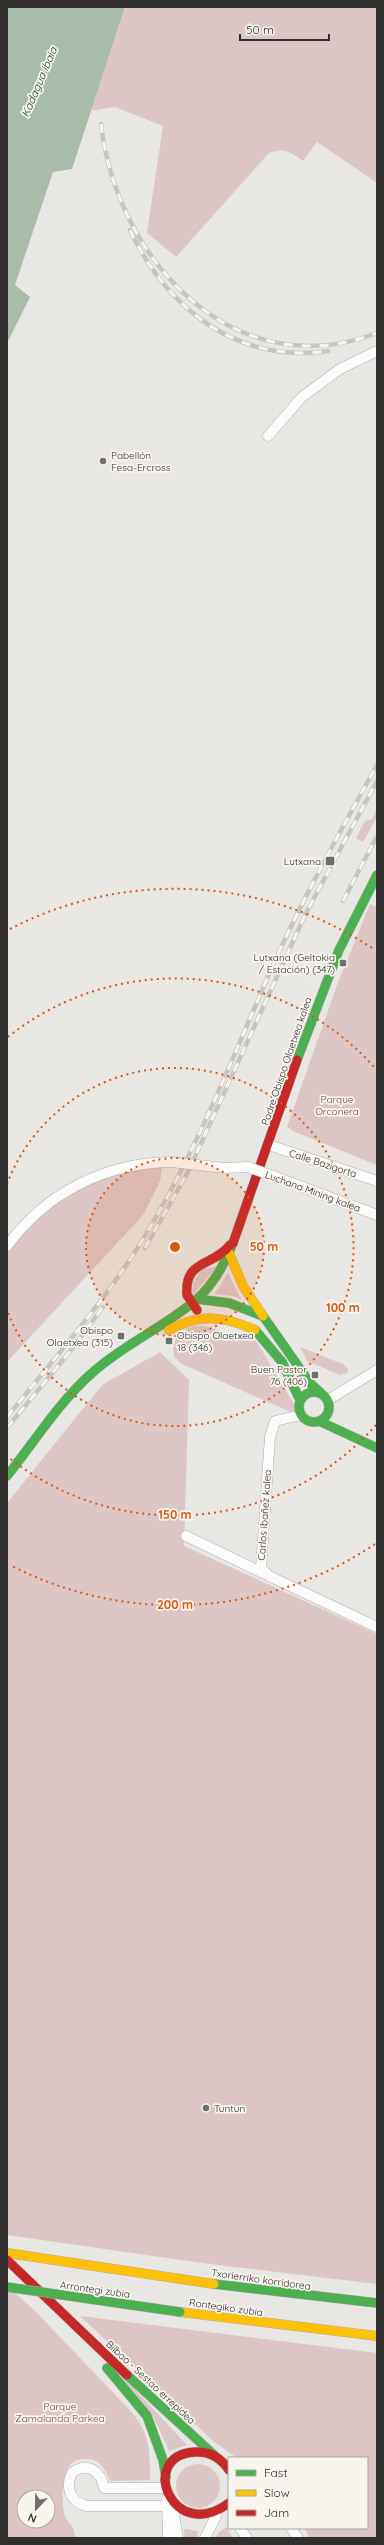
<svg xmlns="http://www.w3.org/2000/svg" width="384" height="2545" viewBox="0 0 384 2545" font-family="Quicksand,sans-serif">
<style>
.green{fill:#dcc6c6;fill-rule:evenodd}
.water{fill:#a9bcaa}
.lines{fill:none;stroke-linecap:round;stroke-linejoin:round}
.street-casing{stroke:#b0afad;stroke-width:11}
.fast-casing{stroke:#b0afad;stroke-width:10}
.slow-casing{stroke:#b0afad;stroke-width:10}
.jam-casing{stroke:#b0afad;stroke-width:10}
.street{stroke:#fcfbfb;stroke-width:10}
.fast{stroke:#4caf50;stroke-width:9}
.slow{stroke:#ffc107;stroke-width:9}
.jam{stroke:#c62828;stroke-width:9}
.rail-casing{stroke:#c6c6c5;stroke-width:4.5}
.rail{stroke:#f8f5ef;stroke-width:3;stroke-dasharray:9;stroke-linecap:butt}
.street-bridge-casing{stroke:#b0afad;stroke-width:11;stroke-linecap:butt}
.fast-bridge-casing{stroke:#b0afad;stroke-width:10;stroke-linecap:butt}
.street-bridge{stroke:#fcfbfb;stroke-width:10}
.fast-bridge{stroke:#4caf50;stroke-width:9}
.ring{fill:none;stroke:#df570e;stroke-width:2;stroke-dasharray:2 4}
.poi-dot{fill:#716f6d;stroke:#f8f5ef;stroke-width:1.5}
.labels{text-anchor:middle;stroke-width:3.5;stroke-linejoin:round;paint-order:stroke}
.poi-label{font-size:10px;fill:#302f2d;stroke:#f8f5ef;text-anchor:end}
.street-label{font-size:10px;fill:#302f2d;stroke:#f8f5ef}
.park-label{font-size:10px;fill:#794247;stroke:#f8f5ef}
.water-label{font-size:11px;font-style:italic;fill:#13401e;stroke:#f8f5ef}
.centre{fill:#df570e;stroke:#f8f5ef;stroke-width:2}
.ring-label{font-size:12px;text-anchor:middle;font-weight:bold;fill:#df570e;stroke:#f8f5ef;stroke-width:3.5;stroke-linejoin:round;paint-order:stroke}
</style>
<rect width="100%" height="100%" fill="#e9e7e4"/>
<path class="green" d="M 125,7 L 377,7 L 377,183 L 317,142 L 303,161 C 291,152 284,147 269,153 L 176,257 L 147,233 L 163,126 L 115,107 L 91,111 Z
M 377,809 L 377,817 L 363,842 L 356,838 L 365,821 L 372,819 Z
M 370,904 L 377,907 L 377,1165 L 293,1131 L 287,1127 L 337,985 Z
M 163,1161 L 160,1181 L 143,1215 L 7,1362 L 7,1247 L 70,1189 Z
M 218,1266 L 192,1296 L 193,1283 L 202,1269 Z
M 228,1273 L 241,1299 L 233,1296 L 215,1294 Z
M 194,1326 L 204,1326 L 256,1341 L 296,1407 L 293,1413 L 182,1364 L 175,1358 C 169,1342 180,1330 194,1326 Z
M 300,1347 L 343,1364 L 348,1369 L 347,1373 L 340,1375 L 307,1361 Z
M 160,1352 L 189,1380 L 184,1546 L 377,1634 L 377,2284 L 202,2263 L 7,2235 L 7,1503 L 102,1385 Z
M 7,2286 L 34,2310 L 126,2406 C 150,2431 150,2447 150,2480 L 110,2481 C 107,2473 103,2465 96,2461 C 89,2458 81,2458 75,2461 C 61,2468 61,2504 65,2516 C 69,2526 75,2524 75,2538 L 7,2538 ZM 24,2497 L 48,2497 L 48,2521 L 24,2521 Z
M 80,2316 L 377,2353 L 377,2538 L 310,2538 L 304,2528 L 367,2528 L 367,2458 L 237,2458 L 213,2441 Z
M 108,2361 L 187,2445 L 169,2451 L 153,2416 Z
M176 2486a22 22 0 1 1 44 0a22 22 0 1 1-44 0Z
M 226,2527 L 233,2538 L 216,2538 L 218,2533 Z
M 184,2529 L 198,2531 L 197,2538 L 185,2538 Z"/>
<path class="water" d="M 7,7 L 125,7 L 72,169 L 53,172 L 15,285 L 30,297 L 7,343 Z"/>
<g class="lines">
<defs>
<path id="street" d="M 268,436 L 302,397 L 340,369 L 377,351
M 269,1145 L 377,1181
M 273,1176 L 377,1215
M 7,1246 C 46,1193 104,1163 171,1162
M 328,1400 L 377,1370
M 301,1415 L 275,1421 L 270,1437 L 261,1568 L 269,1576 L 377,1627
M 186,1536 L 265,1574
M 164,2488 L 104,2488 C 101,2471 87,2461 72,2473 C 65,2488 70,2501 86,2506 L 167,2506
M 167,2499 L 168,2538
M 173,2509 L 178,2538
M 240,2528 L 247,2538
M 291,2528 L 298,2538
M 205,2538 L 216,2516"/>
<path id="fast" d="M 297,1060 L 339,950 L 377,875
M 197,1299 L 229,1303 L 260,1315
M 263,1316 L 310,1383 L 321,1393
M 255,1330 L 282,1362 L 300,1400
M299 1407a15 15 0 1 1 30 0a15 15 0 1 1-30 0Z
M 319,1421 L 377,1448
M 7,1476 C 35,1441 59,1402 92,1373 C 124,1344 165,1327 197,1299 C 214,1284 225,1263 233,1243
M 214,2284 L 377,2303
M 107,2368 L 147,2416 L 163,2460 L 166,2477
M 127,2375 L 215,2456"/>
<path id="slow" d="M 229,1253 L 243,1286 L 263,1316
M 169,1330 C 200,1313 224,1316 255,1330
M 7,2253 L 214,2284
M 180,2312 L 377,2336"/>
<path id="jam" d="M 233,1243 L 297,1060
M 197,1310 L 187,1295 C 184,1259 213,1267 230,1245
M 7,2260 L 127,2375
M 229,2470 C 221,2458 210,2451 195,2452 C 137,2455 172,2545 229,2503"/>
</defs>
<use href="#street" class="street-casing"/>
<use href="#fast" class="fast-casing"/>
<use href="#slow" class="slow-casing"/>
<use href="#jam" class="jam-casing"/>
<use href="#street" class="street"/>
<use href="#fast" class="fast"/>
<use href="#slow" class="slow"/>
<use href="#jam" class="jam"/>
<defs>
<path id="rail" d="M 101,124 C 116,258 233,388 377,333
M 130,230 C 167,309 238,364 328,351
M 343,901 L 377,836
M 145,1248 L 189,1170 L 306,913 L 377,781
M 7,1417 C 57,1355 112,1294 152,1224 C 202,1139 237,1046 277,956 C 307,891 342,828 377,765
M 7,1428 L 72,1349 L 103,1307"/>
</defs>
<use href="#rail" class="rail-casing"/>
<use href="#rail" class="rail"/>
<defs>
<path id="street-bridge" d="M 171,1162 L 225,1168 L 248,1167 L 273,1176"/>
<path id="fast-bridge" d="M 7,2287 L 180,2312"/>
</defs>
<use href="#street-bridge" class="street-bridge-casing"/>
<use href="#fast-bridge" class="fast-bridge-casing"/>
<use href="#street-bridge" class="street-bridge"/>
<use href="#fast-bridge" class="fast-bridge"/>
</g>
<circle cx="175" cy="1247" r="89" fill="#df570e" fill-opacity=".12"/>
<g class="ring">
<circle cx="175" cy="1247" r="89"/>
<path d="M7 1184A179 179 0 1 1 7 1310"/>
<path d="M376 1425A268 268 0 0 1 8 1457M8 1037A268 268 0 0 1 376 1069"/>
<path d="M375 1544A358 358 0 0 1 10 1565M10 929A358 358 0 0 1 375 950"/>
</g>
<g class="poi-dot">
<circle cx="103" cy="461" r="4"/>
<rect x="325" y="856" width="10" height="10" rx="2"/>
<rect x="339" y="959" width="8" height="8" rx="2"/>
<rect x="117" y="1332" width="8" height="8" rx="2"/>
<rect x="165" y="1337" width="8" height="8" rx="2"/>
<rect x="311" y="1371" width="8" height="8" rx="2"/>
<circle cx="206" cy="2108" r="4"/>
</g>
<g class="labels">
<g class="poi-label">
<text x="111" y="459" text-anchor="start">Pabellón<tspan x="111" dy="12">Fesa-Ercross</tspan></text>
<text x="321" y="865">Lutxana</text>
<text x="335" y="961">Lutxana (Geltokia<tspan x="335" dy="12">/ Estación) (347)</tspan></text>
<text x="113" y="1334">Obispo<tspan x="113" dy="12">Olaetxea (315)</tspan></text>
<text x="177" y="1339" text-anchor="start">Obispo Olaetxea<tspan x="177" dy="12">18 (346)</tspan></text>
<text x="307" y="1373">Buen Pastor<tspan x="307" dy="12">76 (406)</tspan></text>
<text x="214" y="2112" text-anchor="start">Tuntun</text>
</g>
<g class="street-label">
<text transform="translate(286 1061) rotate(-71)" y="4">Padre Obispo Olaetxea kalea</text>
<text transform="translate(323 1163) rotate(18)" y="4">Calle Bazigorta</text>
<text transform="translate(313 1191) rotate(20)" y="4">Luchana Mining kalea</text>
<text transform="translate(264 1515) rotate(-86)" y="4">Carlos Ibañez kalea</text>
<text transform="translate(261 2279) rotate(8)" y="4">Txorierriko korridorea</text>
<text transform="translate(95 2289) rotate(8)" y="4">Arrontegi zubia</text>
<text transform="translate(226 2307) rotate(8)" y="4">Rontegiko zubia</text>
<text transform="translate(151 2382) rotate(43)" y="4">Bilbao - Sestao errepidea</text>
</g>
<g class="park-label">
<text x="337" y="1103">Parque<tspan x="337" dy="12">Orconera</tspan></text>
<text x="60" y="2410">Parque<tspan x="60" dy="12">Zamalanda Parkea</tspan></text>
</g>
<g class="water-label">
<text transform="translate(39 82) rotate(-67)" y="4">Kadagua ibaia</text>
</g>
</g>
<circle cx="175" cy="1247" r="6" class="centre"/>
<g class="ring-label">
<text x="264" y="1251">50 m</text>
<text x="343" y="1312">100 m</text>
<text x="175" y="1519">150 m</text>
<text x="175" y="1609">200 m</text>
</g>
<rect width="384" height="2545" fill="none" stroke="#302f2d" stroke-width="16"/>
<rect x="228" y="2457" width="140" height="72" fill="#f8f5ef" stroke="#a8a6a1"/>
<rect x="236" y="2470" width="20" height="6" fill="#4caf50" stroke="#a8a6a1"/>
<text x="264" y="2477" font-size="12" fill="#302f2d">Fast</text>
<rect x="236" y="2490" width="20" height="6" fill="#ffc107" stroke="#a8a6a1"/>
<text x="264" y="2497" font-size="12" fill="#302f2d">Slow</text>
<rect x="236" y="2510" width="20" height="6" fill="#c62828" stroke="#a8a6a1"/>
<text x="264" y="2517" font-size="12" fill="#302f2d">Jam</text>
<g transform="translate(36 2509) rotate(202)"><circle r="19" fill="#f8f5ef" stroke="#a8a6a1"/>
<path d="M0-3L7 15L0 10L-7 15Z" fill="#716f6d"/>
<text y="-6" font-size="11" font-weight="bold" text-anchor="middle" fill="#302f2d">N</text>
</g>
<path d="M240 34v6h89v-6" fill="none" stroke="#302f2d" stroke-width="2"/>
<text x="246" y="34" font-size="12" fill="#302f2d" stroke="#f8f5ef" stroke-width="3" paint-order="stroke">50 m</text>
</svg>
